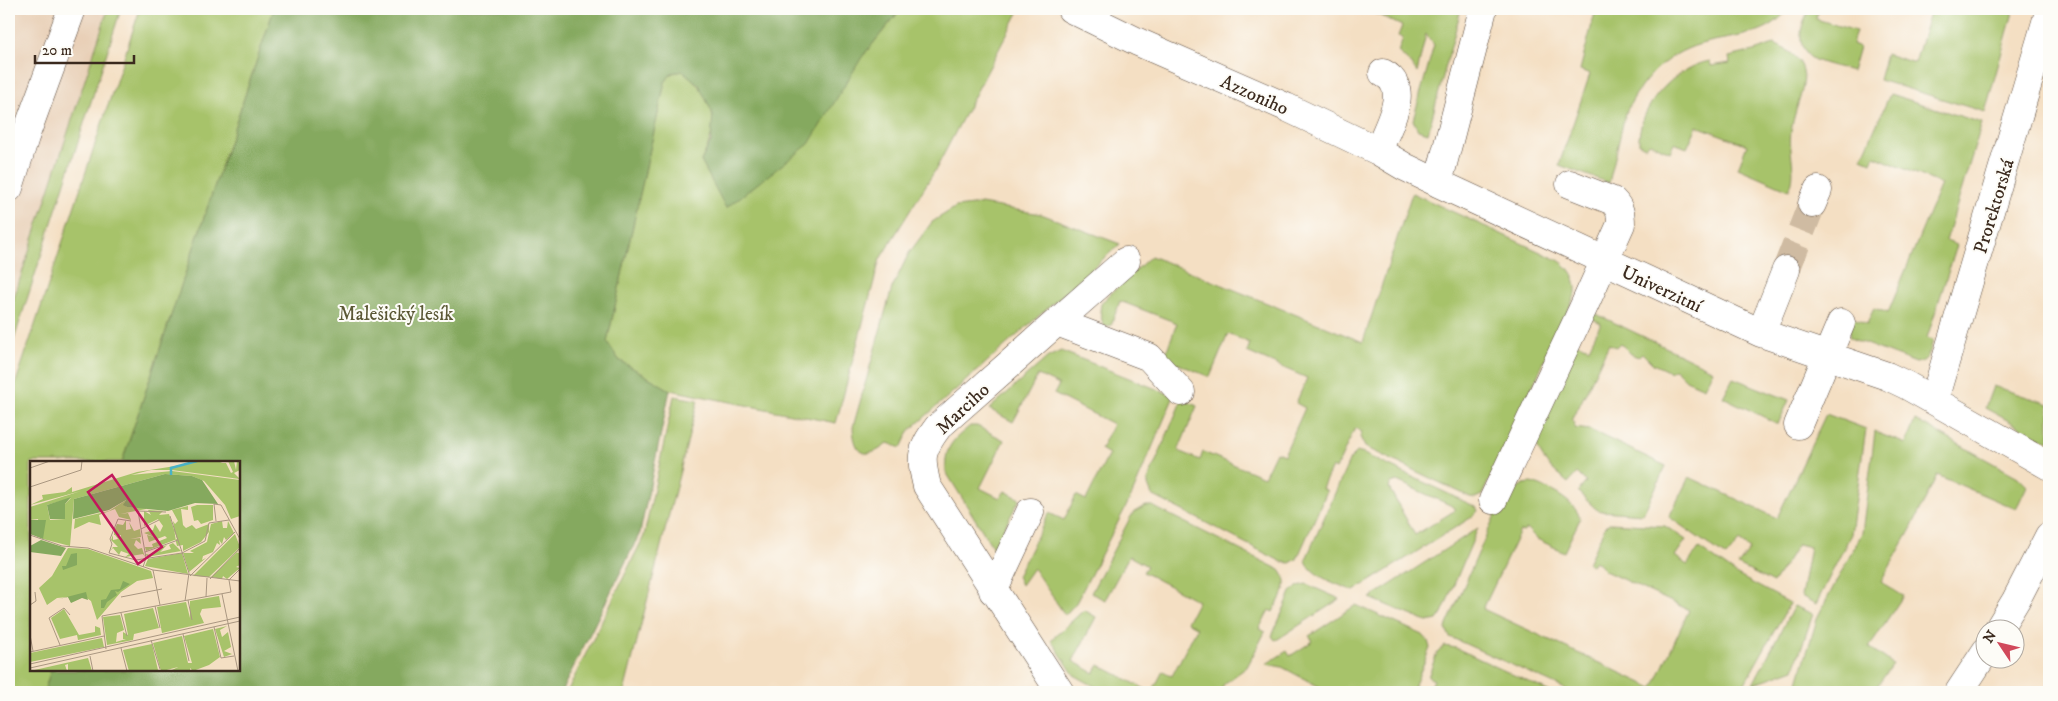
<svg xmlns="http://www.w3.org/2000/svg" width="2058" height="701" viewBox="0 0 2058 701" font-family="'IM FELL DW Pica',serif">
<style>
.built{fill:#e8cfb6}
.green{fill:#a7c36a;stroke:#717644;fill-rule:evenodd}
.forest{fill:#85a95e;stroke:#606a3e}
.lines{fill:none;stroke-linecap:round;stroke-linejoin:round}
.minor-tunnel{stroke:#cfbba2;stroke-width:28;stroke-dasharray:28 14;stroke-linecap:butt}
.minor-casing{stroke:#574537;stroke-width:29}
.minor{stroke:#fff;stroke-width:28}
.labels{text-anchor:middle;stroke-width:4;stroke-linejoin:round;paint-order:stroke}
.street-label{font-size:19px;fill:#3b2a1e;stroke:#fdfcf7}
.park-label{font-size:19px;fill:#5b5835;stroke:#fdfcf7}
.inset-river{fill:none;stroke:#49b2c8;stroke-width:2.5}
.inset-road{fill:none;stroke:#aa9781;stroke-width:1}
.view{fill:#c2185b;fill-opacity:0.15;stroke:#c2185b;stroke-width:2.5}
.inset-edge{fill:none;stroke:#3b2a1e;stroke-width:2.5}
</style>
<rect width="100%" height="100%" fill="#fdfcf7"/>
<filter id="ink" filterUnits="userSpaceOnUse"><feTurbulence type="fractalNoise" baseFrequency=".02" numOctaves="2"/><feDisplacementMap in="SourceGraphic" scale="10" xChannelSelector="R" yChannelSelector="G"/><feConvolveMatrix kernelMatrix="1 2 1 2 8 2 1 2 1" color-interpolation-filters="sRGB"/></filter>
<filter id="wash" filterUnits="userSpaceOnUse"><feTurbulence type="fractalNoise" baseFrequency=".0096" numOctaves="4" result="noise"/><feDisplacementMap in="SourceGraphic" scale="20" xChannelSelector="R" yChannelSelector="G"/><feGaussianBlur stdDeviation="1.12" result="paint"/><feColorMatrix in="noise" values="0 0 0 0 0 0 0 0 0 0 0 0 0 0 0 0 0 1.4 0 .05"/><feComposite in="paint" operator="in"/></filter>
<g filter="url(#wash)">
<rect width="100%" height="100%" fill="#f4dfc3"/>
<path class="built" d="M 9,9 L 108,9 L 9,313 Z"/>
<path class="green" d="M 108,9 L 121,9 L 9,355 L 9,313 Z
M 140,9 L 274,9 L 122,462 L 31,462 L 31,670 L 51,670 L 44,692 L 9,692 L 9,403 Z
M 901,9 L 1020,9 L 936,169 L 880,259 L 836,423 L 670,390 L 619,360 L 607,342 L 665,82 L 672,73 L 683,71 C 716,98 721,123 701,161 L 727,208 L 862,57 Z
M 1366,9 L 1461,9 L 1428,133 L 1418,130 L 1413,120 L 1434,45 L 1426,34 L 1417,73 L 1410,63 L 1398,52 L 1403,38 L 1398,36 L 1402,26 Z
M 1596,9 L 1788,9 C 1765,42 1720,34 1687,49 C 1659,61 1637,87 1625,115 L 1609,183 L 1559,165 L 1590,74 L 1580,70 Z
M 1810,9 L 1818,9 L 1816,19 L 1856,31 L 1852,44 L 1859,47 L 1852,71 C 1840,67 1826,65 1815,60 C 1794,50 1800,24 1810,9 Z
M 1931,9 L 2014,9 L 1985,112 L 1879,80 L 1886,54 L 1915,63 Z
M 1774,44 C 1825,65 1796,94 1791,132 C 1788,151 1798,172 1789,190 L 1738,168 L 1747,145 L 1697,126 L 1687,148 L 1674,143 L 1670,152 L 1650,143 L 1645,147 L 1639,144 C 1637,107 1675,67 1710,61 L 1711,66 L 1730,63 L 1729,57 L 1754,51 Z
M 1890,94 L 1982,123 L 1946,241 L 1957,245 L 1927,338 L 1933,340 C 1930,351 1929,362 1916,363 L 1850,338 L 1849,332 L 1852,318 L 1867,324 L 1874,308 L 1888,313 L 1941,184 L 1874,156 L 1871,162 L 1862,158 Z
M 1412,193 L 1558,260 C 1570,267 1577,279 1576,293 L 1482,495 L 1475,498 L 1470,497 L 1365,447 L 1360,437 L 1362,432 L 1355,428 L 1336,469 L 1332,467 L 1322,488 L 1327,491 L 1297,559 L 1290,563 L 1282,562 L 1152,495 L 1148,485 L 1148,480 L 1182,399 L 1197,406 L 1178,451 L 1200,460 L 1203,452 L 1264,477 L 1276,452 L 1284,455 L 1305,408 L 1296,403 L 1307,378 L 1247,352 L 1250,343 L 1228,334 L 1210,377 L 1164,358 L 1177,323 L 1120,301 L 1111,325 L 1105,327 L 1103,325 L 1100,311 L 1101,304 L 1106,298 L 1151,256 L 1363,342 Z
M 981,204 L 1041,214 L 1120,244 L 909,431 L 901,448 L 888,443 C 867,461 854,455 853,427 L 892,288 L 909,253 L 932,222 L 956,207 Z
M 1592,312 L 1713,370 L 1704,388 L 1686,380 L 1675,369 L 1670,372 L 1653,364 L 1642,353 L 1638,357 L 1631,354 L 1620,343 L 1616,347 L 1609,344 L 1572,421 L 1575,423 L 1574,428 L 1590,430 L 1666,466 L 1643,514 L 1601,511 L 1596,509 L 1578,492 L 1586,482 L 1577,473 L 1568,483 C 1553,470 1539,459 1535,439 L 1577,343 L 1589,348 L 1601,323 L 1589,317 Z
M 1061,351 L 1174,396 L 1131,497 L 1076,603 L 1065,615 L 1033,568 L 1021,585 L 1017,576 L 1049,513 L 1064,520 L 1076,495 L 1086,500 L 1109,454 L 1101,449 L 1113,424 L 1054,394 L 1059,385 L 1038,375 L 1013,422 L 989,409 L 1048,357 Z
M 1733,378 L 1789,400 L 1778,424 L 1723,397 Z
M 1993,386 L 2049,404 L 2049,441 L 2038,437 L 1985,408 Z
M 674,396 L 698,400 L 624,692 L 567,692 L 644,536 Z
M 1826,414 L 1866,429 L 1851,534 L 1816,604 L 1801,596 L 1810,547 L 1798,544 L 1773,583 L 1738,565 L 1750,549 L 1739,541 L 1726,557 L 1669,517 L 1689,477 L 1777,518 Z
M 1915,420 L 2018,477 L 2027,486 L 2016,509 L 1937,475 L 1911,529 L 1881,582 L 1903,596 L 1869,647 L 1893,664 L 1873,692 L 1795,692 L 1818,616 L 1862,533 L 1875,432 L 1906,444 Z
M 970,426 L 977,426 L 1004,440 L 980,488 L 1000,498 L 1005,491 L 1020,499 L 993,548 L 946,472 C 944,447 952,441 970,426 Z
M 1357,452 L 1364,454 L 1476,507 L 1478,511 L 1472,517 L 1354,591 C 1340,585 1307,575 1306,559 L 1350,459 ZM 1397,481 L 1450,505 L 1454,508 L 1454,511 L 1415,535 L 1389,488 L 1391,483 Z
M 1531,483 C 1547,487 1576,501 1580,519 L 1564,552 L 1537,539 L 1527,529 L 1523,532 L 1520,531 L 1483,609 L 1653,688 L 1689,610 L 1605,571 L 1595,561 L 1592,565 L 1588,563 L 1605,527 L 1609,523 L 1665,526 L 1686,540 L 1675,556 L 1687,565 L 1699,548 L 1739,576 L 1790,603 L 1740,692 L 1572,692 L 1450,637 L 1446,629 L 1447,625 L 1498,508 L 1517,488 L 1524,484 Z
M 1146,506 L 1152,506 L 1280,570 C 1292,585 1280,597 1273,612 L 1269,610 L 1259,629 L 1265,632 L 1247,667 L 1224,684 L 1220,692 L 1152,692 L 1163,671 L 1172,676 L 1197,628 L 1187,622 L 1198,601 L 1143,572 L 1147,566 L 1129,556 L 1105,600 L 1091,593 L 1130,518 L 1134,512 Z
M 1478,528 L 1442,613 L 1437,620 L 1427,622 L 1370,598 Z
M 1306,584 L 1340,599 L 1278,639 L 1275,640 L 1272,636 L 1292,590 L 1299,586 Z
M 1356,605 L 1423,635 L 1428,641 L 1430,648 L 1412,692 L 1329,692 L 1282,667 L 1266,664 L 1287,651 L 1290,656 L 1313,641 L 1309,636 Z
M 1794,606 L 1813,614 L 1794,669 L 1753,684 Z
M 1084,610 L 1096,617 L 1073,661 L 1094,673 L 1099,665 L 1151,692 L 1105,692 L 1074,675 L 1051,640 Z
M 1445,646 L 1456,648 L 1550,692 L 1428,692 L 1434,680 L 1428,677 L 1437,653 Z"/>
<path class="forest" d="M 274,9 L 901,9 L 862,57 L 809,144 L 726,208 L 701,161 L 711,141 L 713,114 L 699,85 L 683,71 L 672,73 L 665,82 L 607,342 L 619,360 L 670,390 L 640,533 L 561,692 L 44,692 L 51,670 L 239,670 L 239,462 L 122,462 Z"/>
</g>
<g filter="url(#ink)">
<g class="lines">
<path class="minor-tunnel" d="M 1786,270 L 1812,204"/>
<defs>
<path id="minor" d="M 1071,9 L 1138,42 L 1286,107 L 1378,151 L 1405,167 L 1438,183
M 1483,9 L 1438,183 L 1761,333 L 1887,376 L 1906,385 L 2049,466
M 1378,151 C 1386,129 1413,88 1383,73
M 9,188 L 25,137 L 72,9
M 1812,204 L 1818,190
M 1057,322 L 1149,357 L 1181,392
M 1761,333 L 1786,270
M 1934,400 L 2049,12
M 1798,425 L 1841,323
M 1493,500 L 1585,304 L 1621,224 C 1621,214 1620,208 1613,201 L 1570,184
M 993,591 L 1030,512
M 1999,628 L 2016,600 L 2049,536
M 1060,692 L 927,486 C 920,457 920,451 938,427 L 1126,261
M 1959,692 L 1986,651"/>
</defs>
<use href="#minor" class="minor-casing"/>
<use href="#minor" class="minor"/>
</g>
</g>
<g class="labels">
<g class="street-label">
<text transform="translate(1255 94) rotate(24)" y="7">Azzoniho</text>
<text transform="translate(1993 206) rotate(-73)" y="7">Prorektorská</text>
<text transform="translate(1662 288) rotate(25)" y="7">Univerzitní</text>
<text transform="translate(962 408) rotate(-43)" y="7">Marciho</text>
</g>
<g class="park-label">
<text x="396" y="320">Malešický lesík</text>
</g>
</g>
<g transform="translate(30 461)">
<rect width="210" height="210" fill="#f4dfc3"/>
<path d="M 158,0 L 195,0 L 190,2 L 196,2 L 201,12 L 203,11 L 198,0 L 204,0 L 206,9 L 207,0 L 210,0 L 210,9 L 204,12 L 210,18 L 142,9 L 121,9 L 101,14 L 142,10 L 210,19 L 210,55 L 201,58 L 195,44 L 174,20 L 162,15 L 135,13 L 44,38 L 40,85 L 13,78 L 8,58 L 0,59 L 0,46 L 51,30 L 0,44 L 13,38 L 12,34 L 35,31 L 42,26 L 42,31 L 107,11 L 158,3 ZM 41,37 L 35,43 L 35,58 L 20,59 L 17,44 ZM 96,39 L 94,43 L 97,46 L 116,47 L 116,48 L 90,53 L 98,52 L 101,59 L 89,56 L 85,48 L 69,54 L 71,64 L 59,61 L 44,68 L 45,58 L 79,50 ZM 167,44 L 183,44 L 183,59 L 171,63 L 168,59 L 164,60 L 161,46 ZM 158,45 L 158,49 L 151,48 L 153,64 L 156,67 L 162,64 L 166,68 L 179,63 L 179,71 L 171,81 L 153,90 L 153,84 L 147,85 L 146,81 L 143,60 L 145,63 L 148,60 L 142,49 ZM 118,49 L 133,50 L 129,54 L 139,53 L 147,78 L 116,90 L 115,86 L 123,86 L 122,83 L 137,77 L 135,75 L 119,81 L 117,74 L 124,76 L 114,72 L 123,69 L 125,63 L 130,71 L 133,65 L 128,58 L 114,65 L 114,50 L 121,54 ZM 96,59 L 96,69 L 101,68 L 99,61 L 104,70 L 110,68 L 111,76 L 100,78 L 110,77 L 111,83 L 106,79 L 104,84 L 108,88 L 112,87 L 115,96 L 113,93 L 95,96 L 99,93 L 91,90 L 89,94 L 83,87 L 80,90 L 83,86 L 88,86 L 81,79 L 83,74 L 83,79 L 88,78 L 85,74 L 88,74 L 91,78 L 91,74 L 84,74 L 84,70 L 87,63 L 93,64 ZM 192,60 L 193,67 L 197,67 L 198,60 L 204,72 L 196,79 L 194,76 L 192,83 L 189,79 L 190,84 L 187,82 L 183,91 L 173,95 L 172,99 L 176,97 L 159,111 L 153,92 L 164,92 L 160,90 L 177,81 L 181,63 ZM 205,73 L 210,86 L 200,96 L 179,116 L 163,115 ZM 143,82 L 151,90 L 117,96 L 116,93 L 121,94 L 129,87 L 137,84 L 130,91 L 141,88 L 139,84 ZM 38,87 L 58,88 L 121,110 L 123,117 L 107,120 L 91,131 L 67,159 L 61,140 L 54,135 L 41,141 L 38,136 L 27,137 L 17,144 L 9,127 L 22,115 ZM 209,89 L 207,92 L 210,92 L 210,104 L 206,106 L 210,107 L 197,118 L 193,115 L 192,118 L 181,116 ZM 152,92 L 158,113 L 115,105 L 118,98 ZM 189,135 L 191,146 L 172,148 L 170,153 L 174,162 L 132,172 L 127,146 L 156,141 L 160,157 L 160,140 ZM 123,147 L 129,167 L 104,173 L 103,179 L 77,184 L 73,156 L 90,154 L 94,169 L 87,172 L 86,181 L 96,178 L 93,178 L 93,171 L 98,174 L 94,153 ZM 34,148 L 49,174 L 65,171 L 65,165 L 70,167 L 71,174 L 48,179 L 47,174 L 30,178 L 21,157 ZM 197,165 L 190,169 L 192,176 L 198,171 L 201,186 L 194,190 L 202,193 L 194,196 L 185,168 ZM 183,168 L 190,196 L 179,204 L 163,210 L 160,207 L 160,210 L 140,210 L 148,206 L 133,210 L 99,210 L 93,189 L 122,183 L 128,209 L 131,210 L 123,182 L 152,175 L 158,202 L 162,202 L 154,175 ZM 72,177 L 74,186 L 0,201 L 0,192 ZM 58,197 L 62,210 L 38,210 L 38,203 L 35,204 L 37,210 L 0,210 Z" fill="#a7c36a" fill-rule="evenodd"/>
<path d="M 135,13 L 162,15 L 172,19 L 188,43 L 165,42 L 138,50 L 97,46 L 93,44 L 96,39 L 79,49 L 43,58 L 44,38 ZM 41,36 L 35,43 L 35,58 L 20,58 L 17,44 ZM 0,59 L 16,59 L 13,78 L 0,73 ZM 11,79 L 36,87 L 31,95 L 0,91 L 0,85 ZM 47,92 L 47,104 L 33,109 L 32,105 L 36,105 L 41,93 ZM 93,120 L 100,123 L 88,131 L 85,130 L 87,134 L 77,141 L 74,147 L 71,147 L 71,139 L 76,138 L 81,129 L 90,128 ZM 56,131 L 58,139 L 52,137 L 41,142 L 38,136 L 29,138 Z" fill="#85a95e"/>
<path class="inset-river" d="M 141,14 L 141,7 L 167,0"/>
<path class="inset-road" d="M 0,7 L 20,0M 0,26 L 51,9 L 52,0M 140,55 L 159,112 L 155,140M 186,60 L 184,43 L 191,44 L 210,78M 111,68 L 108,50 L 136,51M 0,74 L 32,85 L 58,87 L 123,109 L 210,120M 115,91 L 148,79M 79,92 L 106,99 L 152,92 L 175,80 L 179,62 L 199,59M 79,92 L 82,83 L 80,78 L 88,58 L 101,60M 113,106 L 116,97 L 111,68 L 129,59M 123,109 L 130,144M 160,115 L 205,71M 180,118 L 210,87M 199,119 L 210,108M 192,133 L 208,210M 91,136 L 132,128M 176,136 L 177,117M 158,139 L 162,159M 0,144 L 6,140 L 5,131M 125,145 L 130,167M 91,152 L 97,175M 184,166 L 191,197 L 204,195M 153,173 L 159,200M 0,174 L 3,190M 121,179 L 130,208M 30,184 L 19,157 L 34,147 L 40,154M 91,187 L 97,210M 76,188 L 72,155 L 201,131 L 199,119M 0,191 L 74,175M 60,195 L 63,210M 0,203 L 210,156M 0,207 L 210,160"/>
<path class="view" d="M 82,14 L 132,86 L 108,103 L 58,31 Z"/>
<rect width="210" height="210" class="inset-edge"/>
</g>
<rect width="2058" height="701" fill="none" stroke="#fdfcf7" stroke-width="30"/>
<g transform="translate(2000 644) rotate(305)"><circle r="24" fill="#fdfcf7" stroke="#afa8a0"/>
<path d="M0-4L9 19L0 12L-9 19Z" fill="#d1495b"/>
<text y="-8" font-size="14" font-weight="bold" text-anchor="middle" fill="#3b2a1e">N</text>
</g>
<path d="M35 55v8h99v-8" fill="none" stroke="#3b2a1e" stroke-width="2.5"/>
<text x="42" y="55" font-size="15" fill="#3b2a1e" stroke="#fdfcf7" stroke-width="4" paint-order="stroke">20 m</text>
</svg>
